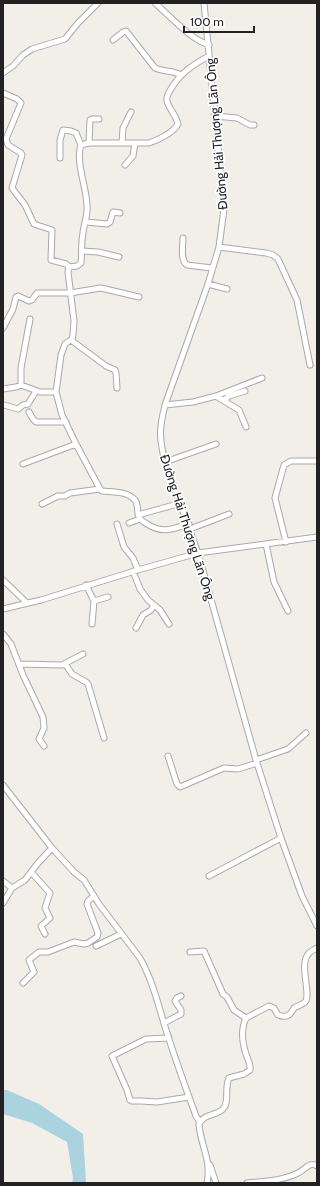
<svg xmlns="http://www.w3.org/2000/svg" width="320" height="1186" viewBox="0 0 320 1186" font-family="Cabin,sans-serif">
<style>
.water{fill:#aad3df}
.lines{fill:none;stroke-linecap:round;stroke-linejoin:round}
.minor-casing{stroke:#a9a9a9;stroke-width:7}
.minor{stroke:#fff;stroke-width:5}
.labels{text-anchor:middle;stroke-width:3.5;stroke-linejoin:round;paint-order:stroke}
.street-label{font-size:13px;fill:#222;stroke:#fff}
</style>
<rect width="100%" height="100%" fill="#f2efe9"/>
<path class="water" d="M 3,1090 L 7,1090 L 39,1104 L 83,1134 L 86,1183 L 72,1183 L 73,1178 L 67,1142 L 32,1123 L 3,1114 Z"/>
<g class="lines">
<defs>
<path id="minor" d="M 204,3 L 224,209 L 219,247 L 208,284 L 165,405 C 159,429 159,438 165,462 L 198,553 L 256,760 L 281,838 L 302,896 L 317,926
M 156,4 C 171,17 190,39 209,45
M 113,40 L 123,32 L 126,31 L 155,68 C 164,72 172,70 181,75
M 3,73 L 13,66 L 23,55 L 32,49 L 65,39 L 78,23 L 98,3
M 3,93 L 17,99 L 21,103 L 6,139 L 8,145 L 21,153 L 22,155 L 12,188 L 25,205 L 34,224 L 52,230 L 51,260 L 66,264 L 69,267
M 215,116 L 237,118 L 250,125 L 254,125
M 89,143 L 90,120 L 92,119 L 99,119
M 122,143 L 123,128 L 131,112
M 60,158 L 60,140 L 63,130 L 71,131 L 76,133 L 81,145
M 125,165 L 133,156 L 135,143
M 86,222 L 107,224 L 110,222 L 113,212 L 120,213
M 183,238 C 183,246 180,260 187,265 L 212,268
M 219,247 L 266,253 L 273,255 L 278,259 L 297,300 L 310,365
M 82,251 L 98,252 L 119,257
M 208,284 L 227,289
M 3,328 L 13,309 L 16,297 L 18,296 L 29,301 L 32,300 L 37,293 L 70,293 L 101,288 L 139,297
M 71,340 L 106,366 L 115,370 L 116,373 L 117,388
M 21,385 L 21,368 L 30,319
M 3,389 L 16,387 L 21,385 L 40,392 L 56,392
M 216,396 L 239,410 L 246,427
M 224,400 L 229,396 L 245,391
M 4,405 L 18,409 L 23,405 L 28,404 L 36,391
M 165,405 L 193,402 L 216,396 L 262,378
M 29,412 L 33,419 L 36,422 L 66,422
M 165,462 L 216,444
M 23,464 L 76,444
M 42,504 L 58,496 L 65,496 L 70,493 L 100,489
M 138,515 L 181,503
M 129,523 L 140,519
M 117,524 L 124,547 L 133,558 L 138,570
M 189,524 C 172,529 163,534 147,524 C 144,522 141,521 140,518 C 136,513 139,505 135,500 C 127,491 113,492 102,491 L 100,489 L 76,444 L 62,415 L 56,392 L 61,355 L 65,344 L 72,339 L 73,335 L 74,321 L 68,272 L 69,267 L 77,266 L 81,263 C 82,253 81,243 83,233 C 84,223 88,215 87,206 C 87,189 75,161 81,145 L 89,143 L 149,143 C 158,140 173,133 178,124 C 176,115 169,109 167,101 C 166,96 169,92 171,89 C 180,73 194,64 209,56
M 190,529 L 229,514
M 286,542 L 275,498 L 284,465 L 291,461 L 317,461
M 266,544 L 274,582 L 288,611
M 133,571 L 140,589 L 148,600 L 160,610 L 169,624
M 3,580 L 27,603
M 86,585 L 94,601 L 92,624
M 94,601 L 108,597
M 3,609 L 41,600 L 138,570 L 198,553 L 317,537
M 136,628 L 143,615 L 151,610 L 154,605
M 3,634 L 11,644 L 23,675 L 43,717 L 44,728 L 39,739 L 44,746
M 20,664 L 62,665 L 83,654
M 65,664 L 72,674 L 86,682 L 88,684 L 104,738
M 168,756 L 177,784 L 180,787 L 224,768 L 238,769 L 257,763
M 256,760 L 288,749 L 306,733
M 3,785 L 52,848 L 74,872 L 84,880 L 99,904 L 140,958 C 153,981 159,1008 167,1033 C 176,1061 186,1089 196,1116 L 199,1121
M 31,872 L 50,893 L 45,908 L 50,918 L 41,926 L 45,934
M 209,876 L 281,838
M 3,881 L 12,888
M 3,903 L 12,888 L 25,880 L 38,863 L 52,848
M 96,946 L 121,934
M 190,952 L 204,951 L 223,994 L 227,997 L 234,1010 L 246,1018
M 23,983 L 34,972 L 29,960 L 39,952 L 48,952 L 74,942 L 84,944 L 88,943 L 97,937 L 98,933 L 87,904 L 88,901 L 94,896
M 164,1023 L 181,1014 L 181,1010 L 175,1001 L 177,998 L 181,996
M 169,1038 L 146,1039 L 112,1056 L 127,1090 L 130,1100 L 132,1101 L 141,1101 L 157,1102 L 189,1097
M 210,1165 L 216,1183
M 207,1183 C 212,1160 200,1144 199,1124 C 203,1114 216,1116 223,1109 C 230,1102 224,1088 229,1078 L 244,1074 L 250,1070 C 251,1064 248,1060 246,1054 C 242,1042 241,1029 246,1018 L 269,1006 L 274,1008 L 278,1015 C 286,1018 290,1016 294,1008 C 297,1006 302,1005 305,1002 C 312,995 298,964 309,953 C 311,951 314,950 317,948
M 247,1183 C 264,1181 282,1181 298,1173 C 305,1170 309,1161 317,1166"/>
</defs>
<use href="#minor" class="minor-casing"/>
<use href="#minor" class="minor"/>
</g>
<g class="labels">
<g class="street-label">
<text transform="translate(216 134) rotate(-95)" y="5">Đường Hải Thượng Lãn Ông</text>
<text transform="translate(188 527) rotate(72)" y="5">Đường Hải Thượng Lãn Ông</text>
</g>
</g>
<rect width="320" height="1186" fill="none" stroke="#222222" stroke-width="8"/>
<path d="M184 26v6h70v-6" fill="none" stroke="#222222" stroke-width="2"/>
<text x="190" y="26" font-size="12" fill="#222222" stroke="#ffffff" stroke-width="3" paint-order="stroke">100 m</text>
</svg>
